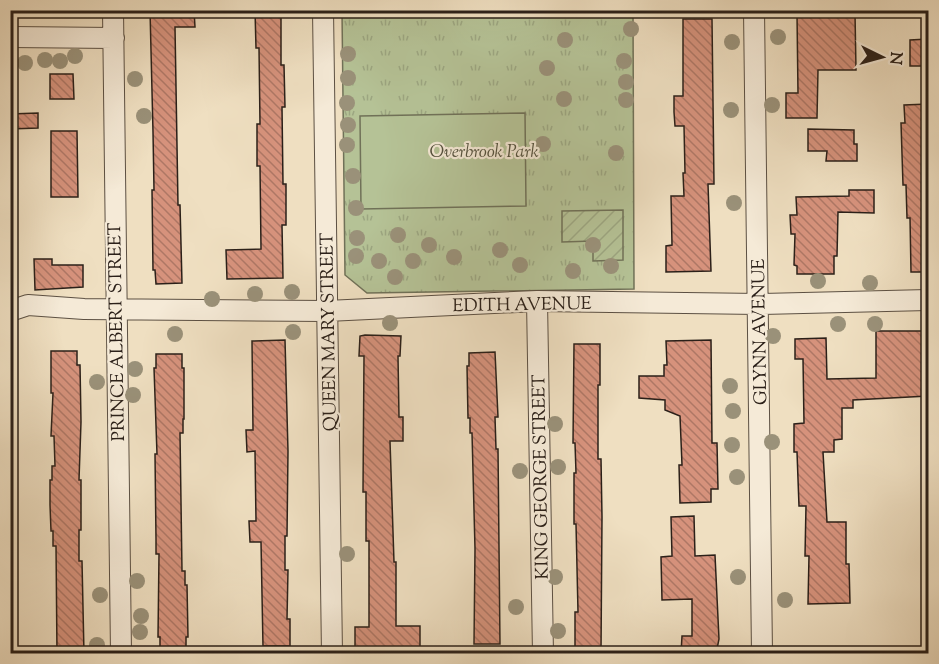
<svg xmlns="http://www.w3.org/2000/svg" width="939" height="664" viewBox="0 0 939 664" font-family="'Sorts Mill Goudy',serif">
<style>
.grass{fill:url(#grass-tufts);stroke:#707158;stroke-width:1.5}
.garden{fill:url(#garden-furrows);stroke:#707158;stroke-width:1.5}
.pitch{fill:#b5c296;stroke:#707158;stroke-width:1.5}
.building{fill:url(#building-back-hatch);stroke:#2b2019;stroke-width:1.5}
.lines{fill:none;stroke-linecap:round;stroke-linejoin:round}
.minor-casing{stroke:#5c5043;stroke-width:22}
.minor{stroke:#f5ead7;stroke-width:20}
.tree{fill:#9a9179}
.labels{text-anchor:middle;stroke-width:4.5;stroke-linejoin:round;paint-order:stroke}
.park-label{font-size:18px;font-style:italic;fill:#54513e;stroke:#f5ead7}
.street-label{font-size:18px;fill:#2b2019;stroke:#f5ead7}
</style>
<defs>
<pattern id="grass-tufts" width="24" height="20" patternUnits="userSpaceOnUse" patternTransform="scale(1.5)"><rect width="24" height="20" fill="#b5c296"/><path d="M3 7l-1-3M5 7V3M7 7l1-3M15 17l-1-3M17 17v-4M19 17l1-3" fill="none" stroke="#9ca681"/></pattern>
<pattern id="garden-furrows" width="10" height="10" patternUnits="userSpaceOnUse" patternTransform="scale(1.5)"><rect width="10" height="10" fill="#b5c296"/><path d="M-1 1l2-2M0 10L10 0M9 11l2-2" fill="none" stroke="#9ca681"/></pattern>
<pattern id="building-back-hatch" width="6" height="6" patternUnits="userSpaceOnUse" patternTransform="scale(1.5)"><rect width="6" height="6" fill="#d6927c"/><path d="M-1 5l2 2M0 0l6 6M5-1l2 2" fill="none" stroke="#ae7765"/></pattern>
</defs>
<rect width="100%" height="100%" fill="#efdfc1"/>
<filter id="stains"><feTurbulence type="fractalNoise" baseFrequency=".00333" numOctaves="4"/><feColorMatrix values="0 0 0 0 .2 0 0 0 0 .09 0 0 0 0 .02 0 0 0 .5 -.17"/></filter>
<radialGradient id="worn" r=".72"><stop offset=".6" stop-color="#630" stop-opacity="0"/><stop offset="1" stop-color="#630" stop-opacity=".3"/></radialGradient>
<path class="grass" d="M 342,11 L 633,11 L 634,289 L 367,293 L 345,275 Z"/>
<path class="garden" d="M 623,210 L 623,260 L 593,261 L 593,241 L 562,242 L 562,211 Z"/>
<path class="pitch" d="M 525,113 L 526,206 L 361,209 L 360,116 Z"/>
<path class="building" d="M 150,10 L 194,10 L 195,27 L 175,27 L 178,205 L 180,205 L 182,283 L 156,284 L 155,270 L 153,270 L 152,190 L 154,190 L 153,132 Z
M 255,10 L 281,10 L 281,65 L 284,65 L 285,107 L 282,107 L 283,184 L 286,184 L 286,225 L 282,225 L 283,278 L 227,279 L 226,250 L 261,249 L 260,166 L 257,166 L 257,124 L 260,124 L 259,48 L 256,48 Z
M 855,13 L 856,70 L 818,70 L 817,118 L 786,118 L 786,93 L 798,93 L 797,14 Z
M 683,19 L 712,19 L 714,184 L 708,184 L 711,271 L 666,272 L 666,246 L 672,245 L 671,196 L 684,196 L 683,173 L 685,173 L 684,126 L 675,126 L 674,112 L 674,96 L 683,96 Z
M 928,39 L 928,66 L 910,66 L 910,40 Z
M 50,74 L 73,74 L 74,99 L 50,99 Z
M 928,104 L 928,272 L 911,272 L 910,218 L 907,218 L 906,185 L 903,185 L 901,123 L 905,123 L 904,105 Z
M 38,113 L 38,128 L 10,129 L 10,114 Z
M 808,129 L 854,130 L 854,144 L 857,144 L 857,161 L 826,161 L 827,151 L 808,151 Z
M 51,131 L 77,131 L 78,197 L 51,197 Z
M 849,190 L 874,190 L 874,213 L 838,212 L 837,256 L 834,256 L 834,274 L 797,274 L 797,266 L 794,265 L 795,234 L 791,234 L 790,215 L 797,215 L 796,197 L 849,196 Z
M 34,259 L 52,259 L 52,265 L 83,265 L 83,287 L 35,290 Z
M 876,331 L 928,331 L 928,396 L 853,400 L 853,408 L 842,408 L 842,439 L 834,440 L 834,452 L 823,452 L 827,522 L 846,522 L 846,564 L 849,564 L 850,603 L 808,604 L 809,556 L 805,556 L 806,506 L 799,506 L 797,452 L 794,452 L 794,424 L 804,423 L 803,359 L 795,359 L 795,339 L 826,338 L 827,379 L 876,378 Z
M 365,335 L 401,336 L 400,356 L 398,356 L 399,417 L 403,417 L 403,441 L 390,441 L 394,562 L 396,562 L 396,626 L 420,626 L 420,654 L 355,654 L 355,627 L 369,627 L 369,541 L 366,541 L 366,492 L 363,492 L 364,356 L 359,356 L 360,336 Z
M 285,340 L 288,451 L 287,536 L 285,536 L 285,570 L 288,570 L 287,619 L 290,619 L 290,646 L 263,646 L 261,542 L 250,542 L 249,521 L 256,521 L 255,451 L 247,452 L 246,430 L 253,430 L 252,341 Z
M 711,340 L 712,443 L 717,443 L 718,489 L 711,489 L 711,502 L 680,503 L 679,465 L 682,465 L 680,416 L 665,410 L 665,400 L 639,398 L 639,376 L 664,376 L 664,365 L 667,365 L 666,341 Z
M 574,344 L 600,344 L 600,385 L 598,385 L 598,459 L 601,459 L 602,517 L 601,652 L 575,653 L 575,612 L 578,612 L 576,524 L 574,524 L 574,473 L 576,473 L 575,443 L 573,443 Z
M 51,351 L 77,351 L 77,365 L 80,365 L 81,422 L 79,480 L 81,480 L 81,530 L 79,530 L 79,561 L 82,561 L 84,654 L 57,654 L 56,546 L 53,546 L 53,531 L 51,531 L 50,505 L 50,480 L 52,480 L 52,466 L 55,466 L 54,436 L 51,436 L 53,393 L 51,393 Z
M 495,352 L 498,417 L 495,417 L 496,449 L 498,449 L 500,644 L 474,644 L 475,549 L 472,433 L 470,433 L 470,418 L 468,418 L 467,366 L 469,366 L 469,353 Z
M 156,354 L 182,354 L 182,368 L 184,368 L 184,419 L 183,419 L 183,433 L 180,433 L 182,571 L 185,571 L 185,585 L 187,585 L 188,637 L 186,637 L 186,651 L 160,651 L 160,637 L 158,637 L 159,554 L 156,554 L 156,540 L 155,454 L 157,454 L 154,368 L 156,368 Z
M 694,516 L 695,556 L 715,555 L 719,639 L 716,654 L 681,654 L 682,636 L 692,636 L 692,599 L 662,600 L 661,557 L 672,556 L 671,517 Z"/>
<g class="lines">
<defs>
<path id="minor" d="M 113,10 L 121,654
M 323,10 L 332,654
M 754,10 L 762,654
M 10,37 L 114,38
M 537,301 L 543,654
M 10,311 L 28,305 L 84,309 L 327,311 L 537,301 L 759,304 L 928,300"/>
</defs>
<use href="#minor" class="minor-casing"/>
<use href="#minor" class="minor"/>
</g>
<g class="tree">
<circle cx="631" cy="29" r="8"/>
<circle cx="778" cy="37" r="8"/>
<circle cx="565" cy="40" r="8"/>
<circle cx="732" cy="42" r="8"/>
<circle cx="348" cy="54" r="8"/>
<circle cx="75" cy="56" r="8"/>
<circle cx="45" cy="60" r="8"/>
<circle cx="60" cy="61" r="8"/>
<circle cx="624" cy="61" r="8"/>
<circle cx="25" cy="63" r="8"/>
<circle cx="547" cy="68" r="8"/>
<circle cx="348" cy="78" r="8"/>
<circle cx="135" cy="79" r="8"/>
<circle cx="626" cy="82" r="8"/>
<circle cx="564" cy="99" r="8"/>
<circle cx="626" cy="100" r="8"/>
<circle cx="347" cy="103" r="8"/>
<circle cx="772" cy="105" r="8"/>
<circle cx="731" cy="110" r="8"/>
<circle cx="144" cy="116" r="8"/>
<circle cx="348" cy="125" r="8"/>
<circle cx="543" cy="144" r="8"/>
<circle cx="347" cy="145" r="8"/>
<circle cx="616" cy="153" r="8"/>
<circle cx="353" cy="176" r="8"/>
<circle cx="734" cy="203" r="8"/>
<circle cx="356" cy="208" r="8"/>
<circle cx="398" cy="235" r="8"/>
<circle cx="357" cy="238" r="8"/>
<circle cx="429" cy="245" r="8"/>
<circle cx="593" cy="245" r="8"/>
<circle cx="500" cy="250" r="8"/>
<circle cx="356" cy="256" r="8"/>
<circle cx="454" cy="257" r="8"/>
<circle cx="379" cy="261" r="8"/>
<circle cx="413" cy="261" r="8"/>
<circle cx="520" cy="265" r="8"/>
<circle cx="611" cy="266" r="8"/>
<circle cx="573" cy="271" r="8"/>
<circle cx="395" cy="277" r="8"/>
<circle cx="818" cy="281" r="8"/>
<circle cx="870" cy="283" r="8"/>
<circle cx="292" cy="292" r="8"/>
<circle cx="255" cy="294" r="8"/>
<circle cx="212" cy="299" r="8"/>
<circle cx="390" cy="323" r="8"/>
<circle cx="838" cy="324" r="8"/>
<circle cx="875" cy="324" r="8"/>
<circle cx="293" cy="332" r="8"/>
<circle cx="175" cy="334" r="8"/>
<circle cx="773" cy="336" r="8"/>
<circle cx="135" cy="369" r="8"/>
<circle cx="97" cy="382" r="8"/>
<circle cx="730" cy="386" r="8"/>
<circle cx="133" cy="395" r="8"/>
<circle cx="733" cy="411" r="8"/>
<circle cx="555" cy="424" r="8"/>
<circle cx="772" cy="442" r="8"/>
<circle cx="732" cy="445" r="8"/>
<circle cx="558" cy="467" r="8"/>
<circle cx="520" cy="471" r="8"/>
<circle cx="737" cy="477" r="8"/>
<circle cx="347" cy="554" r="8"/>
<circle cx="555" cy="577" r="8"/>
<circle cx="738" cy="577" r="8"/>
<circle cx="137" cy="581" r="8"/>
<circle cx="100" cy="595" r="8"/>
<circle cx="785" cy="600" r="8"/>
<circle cx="516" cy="607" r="8"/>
<circle cx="141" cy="616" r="8"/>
<circle cx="558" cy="631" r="8"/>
<circle cx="140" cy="632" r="8"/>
<circle cx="97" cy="645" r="8"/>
</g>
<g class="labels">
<g class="park-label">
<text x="484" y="157">Overbrook Park</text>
</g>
<g class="street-label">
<text transform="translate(522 304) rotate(-1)" y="6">EDITH AVENUE</text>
<text transform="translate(116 332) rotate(-91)" y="6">PRINCE ALBERT STREET</text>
<text transform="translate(328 332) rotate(-91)" y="6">QUEEN MARY STREET</text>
<text transform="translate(759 332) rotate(-91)" y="6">GLYNN AVENUE</text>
<text transform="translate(540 477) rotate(-91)" y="6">KING GEORGE STREET</text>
</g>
</g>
<rect width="939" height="664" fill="none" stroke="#efdfc1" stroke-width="36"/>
<rect x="12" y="12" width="915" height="640" fill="none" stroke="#2b2019" stroke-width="3"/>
<rect x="18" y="18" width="903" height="628" fill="none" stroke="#2b2019" stroke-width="1.5"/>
<g transform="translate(882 57) rotate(95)" stroke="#f5ead7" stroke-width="4.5" paint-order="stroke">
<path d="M0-4.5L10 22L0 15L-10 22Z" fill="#2b2019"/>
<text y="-9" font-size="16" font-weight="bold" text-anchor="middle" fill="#2b2019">N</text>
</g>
<rect width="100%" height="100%" filter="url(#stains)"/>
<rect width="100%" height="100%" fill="url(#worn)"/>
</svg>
